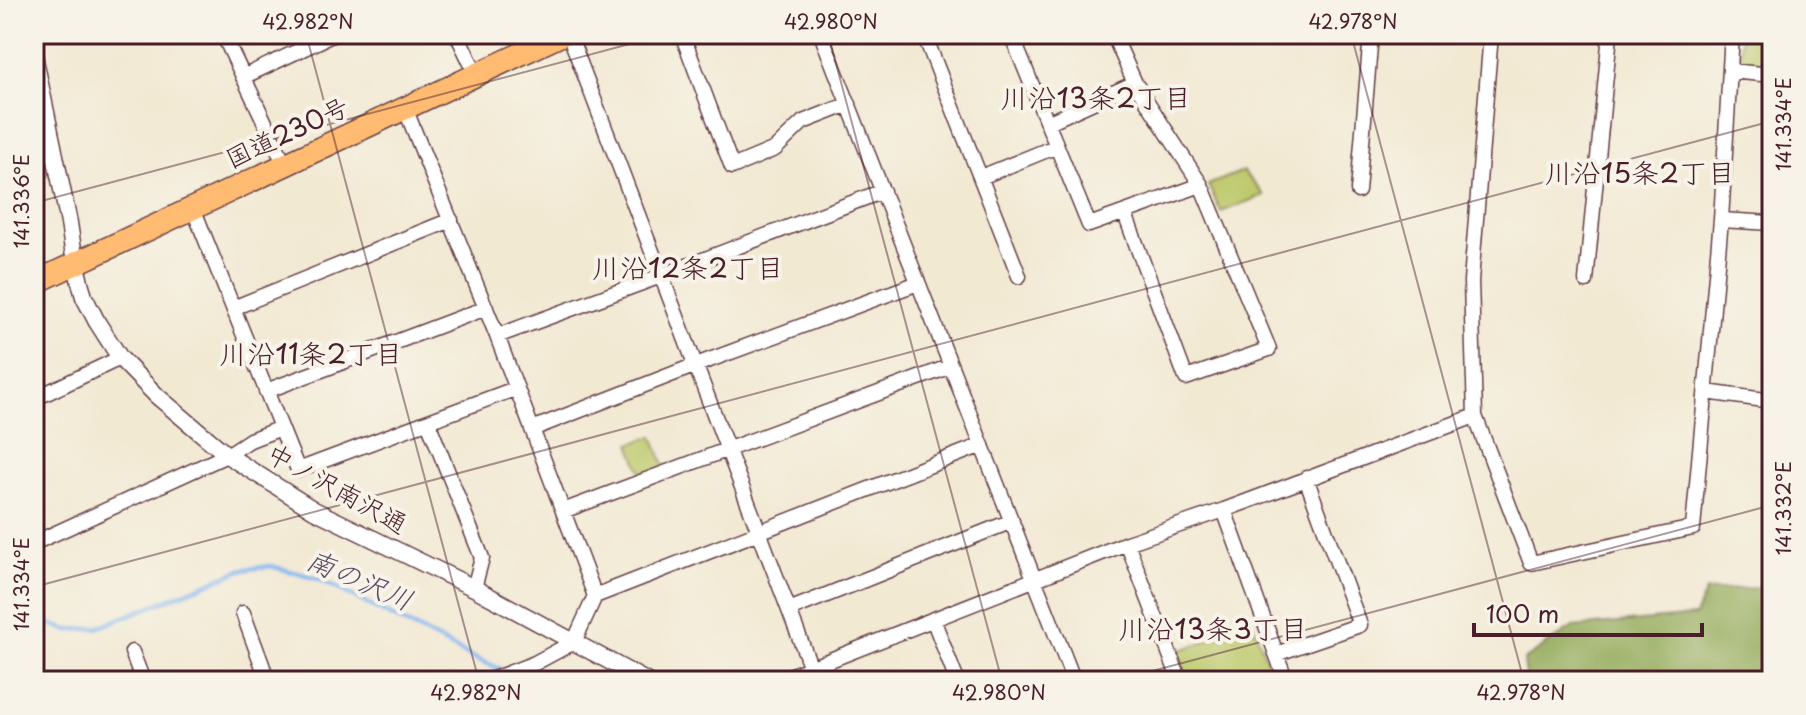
<svg xmlns="http://www.w3.org/2000/svg" width="1806" height="715" viewBox="0 0 1806 715" font-family="'Playpen Sans','Klee One',sans-serif">
<style>
.green{fill:#bcc869;stroke:#83744a;stroke-width:2}
.forest{fill:#95ac5d;stroke:#706644;stroke-width:2}
.lines{fill:none;stroke-linecap:round;stroke-linejoin:round}
.stream{stroke:#82b5ef;stroke-width:5}
.minor-casing{stroke:#633d44;stroke-width:17}
.tertiary-casing{stroke:#633d44;stroke-width:19}
.trunk-casing{stroke:#633d44;stroke-width:25}
.minor{stroke:#fff;stroke-width:14}
.tertiary{stroke:#fff;stroke-width:16}
.trunk{stroke:#ffbb71;stroke-width:22}
.ticks{fill:none;stroke:#4a1f2b;stroke-width:2;stroke-opacity:0.45}
.labels{text-anchor:middle;stroke-width:8;stroke-linejoin:round;paint-order:stroke}
.street-label{font-size:26px;fill:#4a1f2b;stroke:#f7f3e8}
.neighbourhood-label{font-size:28px;fill:#4a1f2b;stroke:#f7f3e8}
.water-label{font-size:28px;font-style:italic;fill:#5b4c66;stroke:#f7f3e8}
.neatline{fill:none;stroke:#4a1f2b;stroke-width:3}
.ticks-label{font-size:20px;text-anchor:middle;fill:#4a1f2b}
</style>
<rect width="100%" height="100%" fill="#f7f3e8"/>
<filter id="ink" filterUnits="userSpaceOnUse"><feTurbulence type="fractalNoise" baseFrequency=".0125" numOctaves="2"/><feDisplacementMap in="SourceGraphic" scale="16" xChannelSelector="R" yChannelSelector="G"/><feConvolveMatrix kernelMatrix="1 2 1 2 8 2 1 2 1" color-interpolation-filters="sRGB"/></filter>
<filter id="wash" filterUnits="userSpaceOnUse"><feTurbulence type="fractalNoise" baseFrequency=".006" numOctaves="4" result="noise"/><feDisplacementMap in="SourceGraphic" scale="32" xChannelSelector="R" yChannelSelector="G"/><feGaussianBlur stdDeviation="1.8" result="paint"/><feColorMatrix in="noise" values="0 0 0 0 0 0 0 0 0 0 0 0 0 0 0 0 0 1.4 0 .05"/><feComposite in="paint" operator="in"/></filter>
<g filter="url(#wash)">
<rect width="100%" height="100%" fill="#f2e9d3"/>
<path class="green" d="M 1741,34 L 1772,34 L 1772,67 L 1740,64 Z
M 1243,171 L 1264,195 L 1221,212 L 1208,185 Z
M 653,436 L 665,468 L 643,477 L 630,444 Z
M 1253,624 L 1274,681 L 1188,681 L 1178,651 Z"/>
<path class="forest" d="M 1772,587 L 1772,681 L 1640,681 L 1639,673 L 1591,681 L 1526,681 L 1524,660 L 1573,627 L 1695,616 L 1706,591 Z"/>
<g class="lines">
<path class="stream" d="M 34,618 L 67,630 L 97,628 L 241,570 L 271,566 L 319,579 L 474,658 L 505,671
M 514,675 L 528,681"/>
</g>
</g>
<g filter="url(#ink)">
<g class="lines">
<defs>
<path id="minor" d="M 223,34 L 285,165
M 457,34 L 476,74
M 569,34 L 816,681
M 682,34 L 732,167 L 775,149 L 803,122 L 849,104
M 821,34 L 1074,681
M 924,34 L 1019,276
M 1011,34 L 1089,225 L 1201,185
M 1113,34 L 1135,83 L 1201,185 L 1269,349 L 1186,378 L 1125,214
M 1491,34 L 1471,281 L 1475,416 L 1531,563 L 1693,528 L 1721,220 L 1772,223
M 1730,71 L 1772,75
M 243,77 L 334,34
M 405,108 L 497,336 L 595,596 L 574,642 L 535,663 L 488,681
M 1047,123 L 1135,83
M 981,177 L 1057,146
M 1358,191 L 1371,34
M 193,208 L 298,470 L 517,388
M 1721,220 L 1732,34
M 1586,281 L 1610,34
M 233,308 L 451,220
M 497,336 L 661,276 L 883,191
M 266,391 L 486,308
M 1706,392 L 1772,401
M 34,399 L 120,358
M 428,422 L 482,558 L 474,588
M 532,429 L 696,365 L 918,283
M 1224,510 L 1286,681
M 563,511 L 951,366
M 34,543 L 227,455 L 250,440 L 281,428
M 1127,543 L 1180,681
M 595,596 L 982,445
M 789,610 L 1012,521
M 243,613 L 268,681
M 933,619 L 957,681
M 132,652 L 143,681
M 1276,654 L 1360,625 L 1306,478
M 777,681 L 1127,543 L 1224,510 L 1475,416"/>
<path id="tertiary" d="M 34,55 L 69,223 L 75,263 L 84,297 L 97,322 L 120,358 L 157,396 L 227,455 L 314,510 L 474,588 L 646,681"/>
<path id="trunk" d="M 34,283 L 563,34"/>
</defs>
<use href="#minor" class="minor-casing"/>
<use href="#tertiary" class="tertiary-casing"/>
<use href="#trunk" class="trunk-casing"/>
<use href="#minor" class="minor"/>
<use href="#tertiary" class="tertiary"/>
<use href="#trunk" class="trunk"/>
</g>
</g>
<path class="ticks" d="M 306,34 L 479,681M 828,34 L 1002,681M 1351,34 L 1524,681M 34,203 L 667,34M 34,587 L 1772,121M 1115,681 L 1772,505"/>
<g class="labels">
<g class="street-label">
<text transform="translate(287 133) rotate(-25)" y="9">国道230号</text>
<text transform="translate(337 489) rotate(29)" y="9">中ノ沢南沢通</text>
</g>
<g class="neighbourhood-label">
<text x="1096" y="108">川沿13条2丁目</text>
<text x="1640" y="183">川沿15条2丁目</text>
<text x="688" y="278">川沿12条2丁目</text>
<text x="311" y="364">川沿11条2丁目</text>
<text x="1213" y="639">川沿13条3丁目</text>
</g>
<g class="water-label">
<text transform="translate(360 580) rotate(23)" y="10">南の沢川</text>
</g>
</g>
<rect width="1806" height="715" fill="none" stroke="#f7f3e8" stroke-width="88"/>
<path d="M1474 623v12h228v-12" fill="none" stroke="#4a1f2b" stroke-width="4"/>
<text x="1486" y="623" font-size="24" fill="#4a1f2b" stroke="#f7f3e8" stroke-width="6" paint-order="stroke">100 m</text>
<rect x="44" y="44" width="1718" height="627" class="neatline"/>
<g class="ticks-label">
<text x="308" y="29">42.982°N</text>
<text x="831" y="29">42.980°N</text>
<text x="1353" y="29">42.978°N</text>
<text transform="translate(1784 124) rotate(-90)" y="7">141.334°E</text>
<text transform="translate(22 201) rotate(-90)" y="7">141.336°E</text>
<text transform="translate(1784 508) rotate(-90)" y="7">141.332°E</text>
<text transform="translate(22 584) rotate(-90)" y="7">141.334°E</text>
<text x="476" y="700">42.982°N</text>
<text x="999" y="700">42.980°N</text>
<text x="1521" y="700">42.978°N</text>
</g>
</svg>
